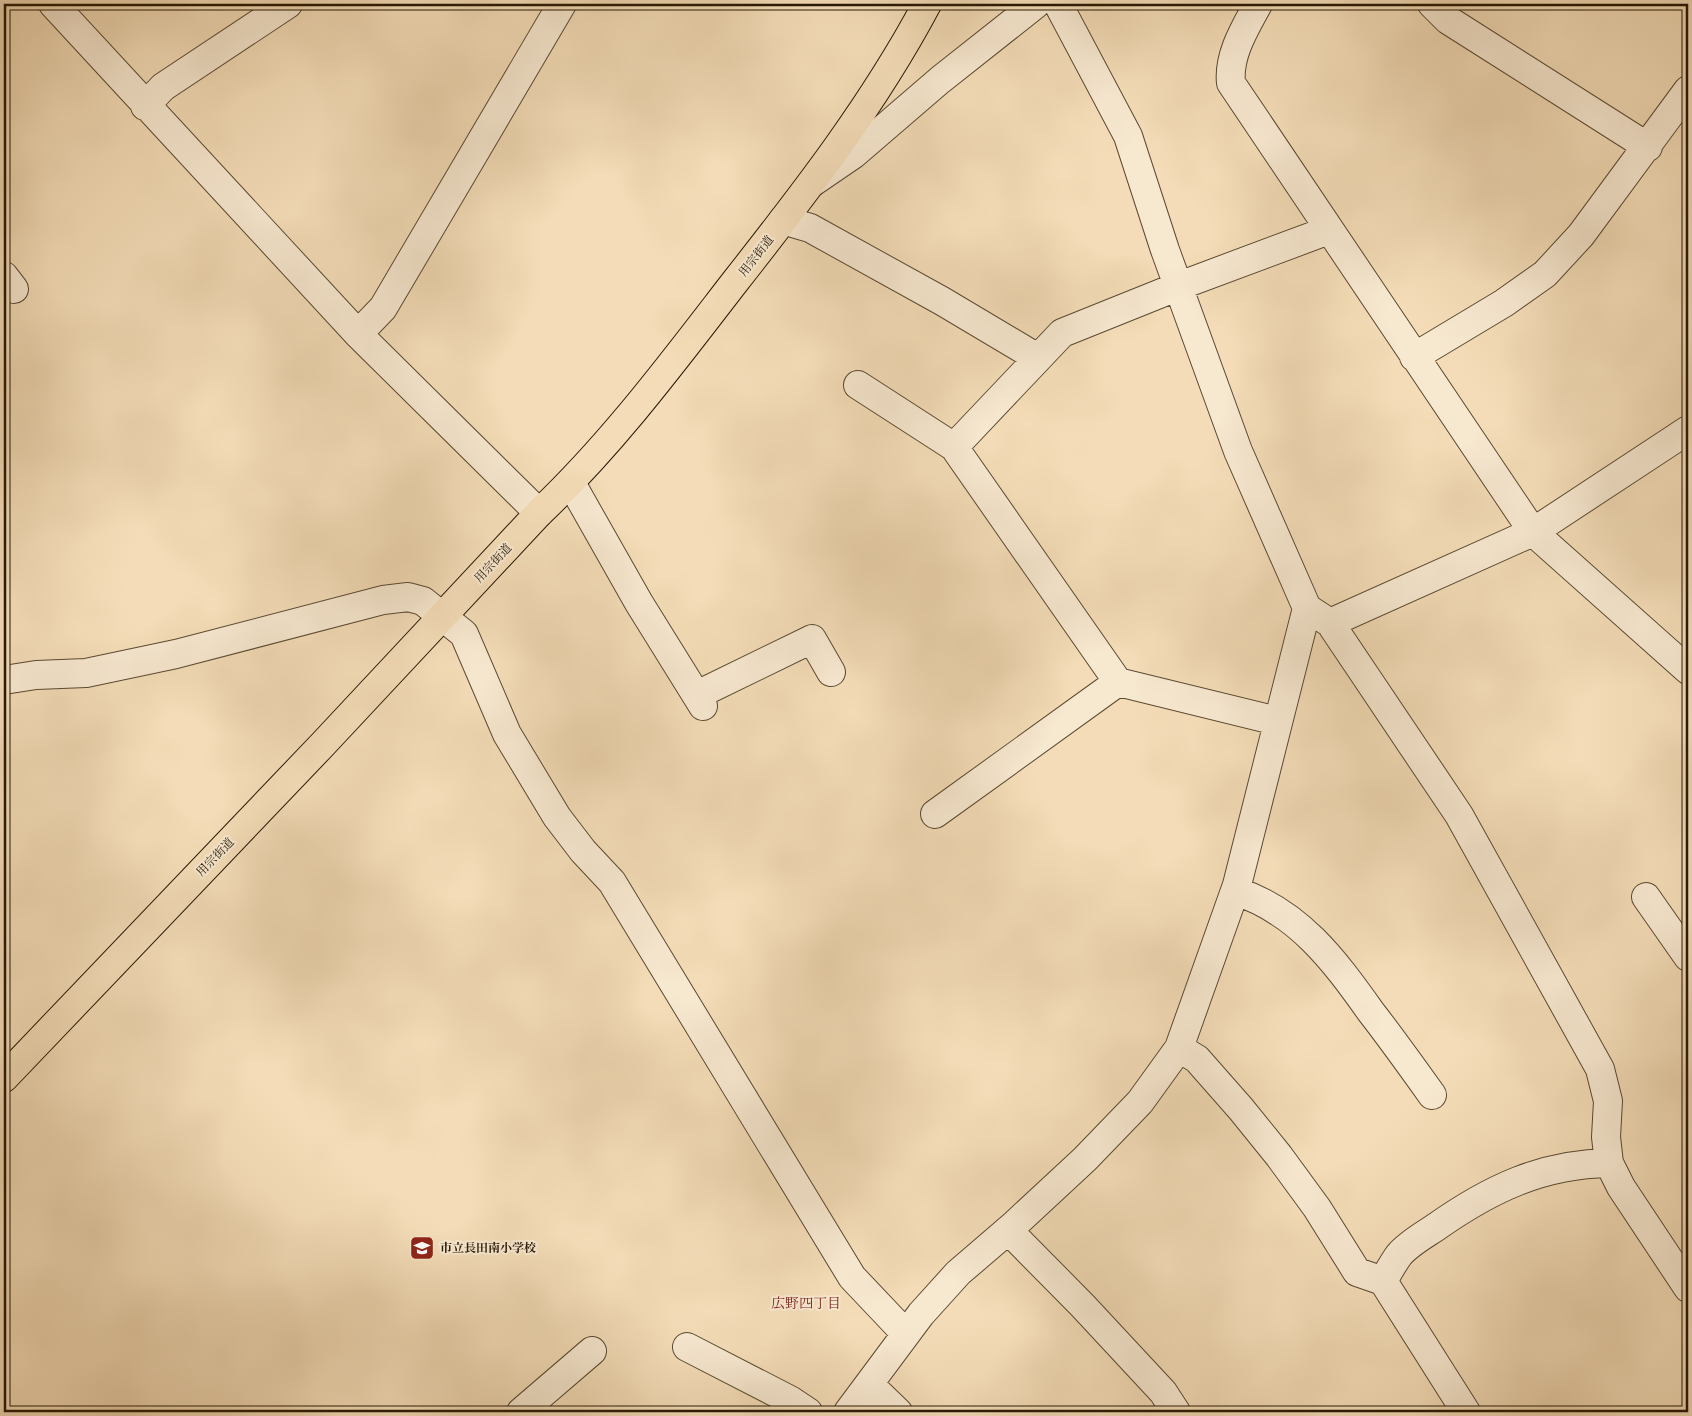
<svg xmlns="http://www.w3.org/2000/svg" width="1692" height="1416" viewBox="0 0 1692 1416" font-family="'Libre Caslon Text','Noto Serif JP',serif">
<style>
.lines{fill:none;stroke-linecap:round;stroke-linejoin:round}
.minor-casing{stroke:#5a4932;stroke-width:30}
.major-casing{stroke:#271805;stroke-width:30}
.minor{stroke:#f7e8d0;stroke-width:28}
.major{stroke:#f3dcb7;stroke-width:28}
.labels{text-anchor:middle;stroke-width:4;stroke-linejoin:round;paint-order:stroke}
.street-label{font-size:12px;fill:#271805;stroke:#f7e8d0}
.poi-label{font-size:12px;font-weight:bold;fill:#271805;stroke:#f7e8d0;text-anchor:start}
.neighbourhood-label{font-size:14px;fill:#7a1f14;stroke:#f7e8d0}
</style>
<rect width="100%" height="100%" fill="#f3dcb7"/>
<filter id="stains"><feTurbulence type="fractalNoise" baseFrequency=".004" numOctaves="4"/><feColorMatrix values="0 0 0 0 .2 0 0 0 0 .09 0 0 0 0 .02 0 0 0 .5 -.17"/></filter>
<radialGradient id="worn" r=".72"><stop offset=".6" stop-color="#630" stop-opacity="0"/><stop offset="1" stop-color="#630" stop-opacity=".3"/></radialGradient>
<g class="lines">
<defs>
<path id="minor" d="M 53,4 L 358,334 L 539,513
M 1058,4 L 1128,136 L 1165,250 L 1238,451 L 1307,608 L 1330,623 L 1459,815 L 1600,1069 L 1608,1101 L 1606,1137 L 1609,1163 L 1621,1187 L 1688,1288
M 1258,4 C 1245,28 1228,55 1231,83 L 1533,532 L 1688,430
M 1432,4 L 1448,20 L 1648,147
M 145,106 L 163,87 L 288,4
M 813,182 L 854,154 L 940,80 L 1036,4
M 783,220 L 810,228 L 942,301 L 1036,357
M 4,276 L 14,289
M 358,334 L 383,308 L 562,4
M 1414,357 L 1504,303 L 1545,274 L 1581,235 L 1688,90
M 858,385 L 954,447
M 571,483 L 639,603 L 703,706
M 1330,623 L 1533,532 L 1688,670
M 4,680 L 36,675 L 86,673 L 176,654 L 383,600 L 408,597 L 423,601 L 464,634 L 507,734 L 557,817 L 583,851 L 612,882 L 852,1277 L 906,1334
M 697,695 L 812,639 L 831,672
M 1277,721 L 1118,682 L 954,447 L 1062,333 L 1179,286 L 1329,230
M 935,814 L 1118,682
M 1235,891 C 1298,911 1334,960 1371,1012 C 1392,1039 1412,1067 1432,1095
M 1646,897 L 1688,957
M 1179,1048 L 1197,1059 L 1241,1109 L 1279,1156 L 1317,1208 L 1357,1272 L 1383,1281 L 1466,1412
M 1008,1230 L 1083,1306 L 1163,1392 L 1176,1412
M 1383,1281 C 1388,1273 1393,1263 1399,1255 C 1408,1244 1424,1235 1436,1227 C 1490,1189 1542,1164 1609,1163
M 687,1347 L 790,1400 L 808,1412
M 869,1384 L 898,1412
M 521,1412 L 592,1351
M 848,1412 L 921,1314 L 958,1273 L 1015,1224 L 1085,1159 L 1140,1102 L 1179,1048 L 1237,885 L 1307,608"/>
<path id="major" d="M 4,1078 L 324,743 L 539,513 C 612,444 673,362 734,283 C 804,194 874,104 927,4"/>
</defs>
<use href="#minor" class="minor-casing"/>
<use href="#major" class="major-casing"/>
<use href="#minor" class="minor"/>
<use href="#major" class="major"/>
</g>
<defs>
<symbol id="school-square" viewBox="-11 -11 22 22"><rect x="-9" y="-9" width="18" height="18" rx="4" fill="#8f2418" stroke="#f7e8d0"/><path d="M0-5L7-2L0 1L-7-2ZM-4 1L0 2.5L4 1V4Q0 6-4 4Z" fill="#fff"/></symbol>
</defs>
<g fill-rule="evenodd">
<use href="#school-square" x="408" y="1234" width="28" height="28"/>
</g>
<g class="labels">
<g class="street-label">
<text transform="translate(756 256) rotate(-52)" y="4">用宗街道</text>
<text transform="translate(493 563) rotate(-47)" y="4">用宗街道</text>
<text transform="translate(215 857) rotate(-46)" y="4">用宗街道</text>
</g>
<g class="poi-label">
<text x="440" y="1252">市立長田南小学校</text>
</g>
<g class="neighbourhood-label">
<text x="806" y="1308">広野四丁目</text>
</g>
</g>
<rect width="1692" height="1416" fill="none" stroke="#f3dcb7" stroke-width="20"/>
<rect x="5" y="5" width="1682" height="1406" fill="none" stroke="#271805" stroke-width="2.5"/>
<rect x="10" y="10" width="1672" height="1396" fill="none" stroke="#271805"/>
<rect width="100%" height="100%" filter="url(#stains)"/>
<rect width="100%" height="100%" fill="url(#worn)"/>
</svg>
